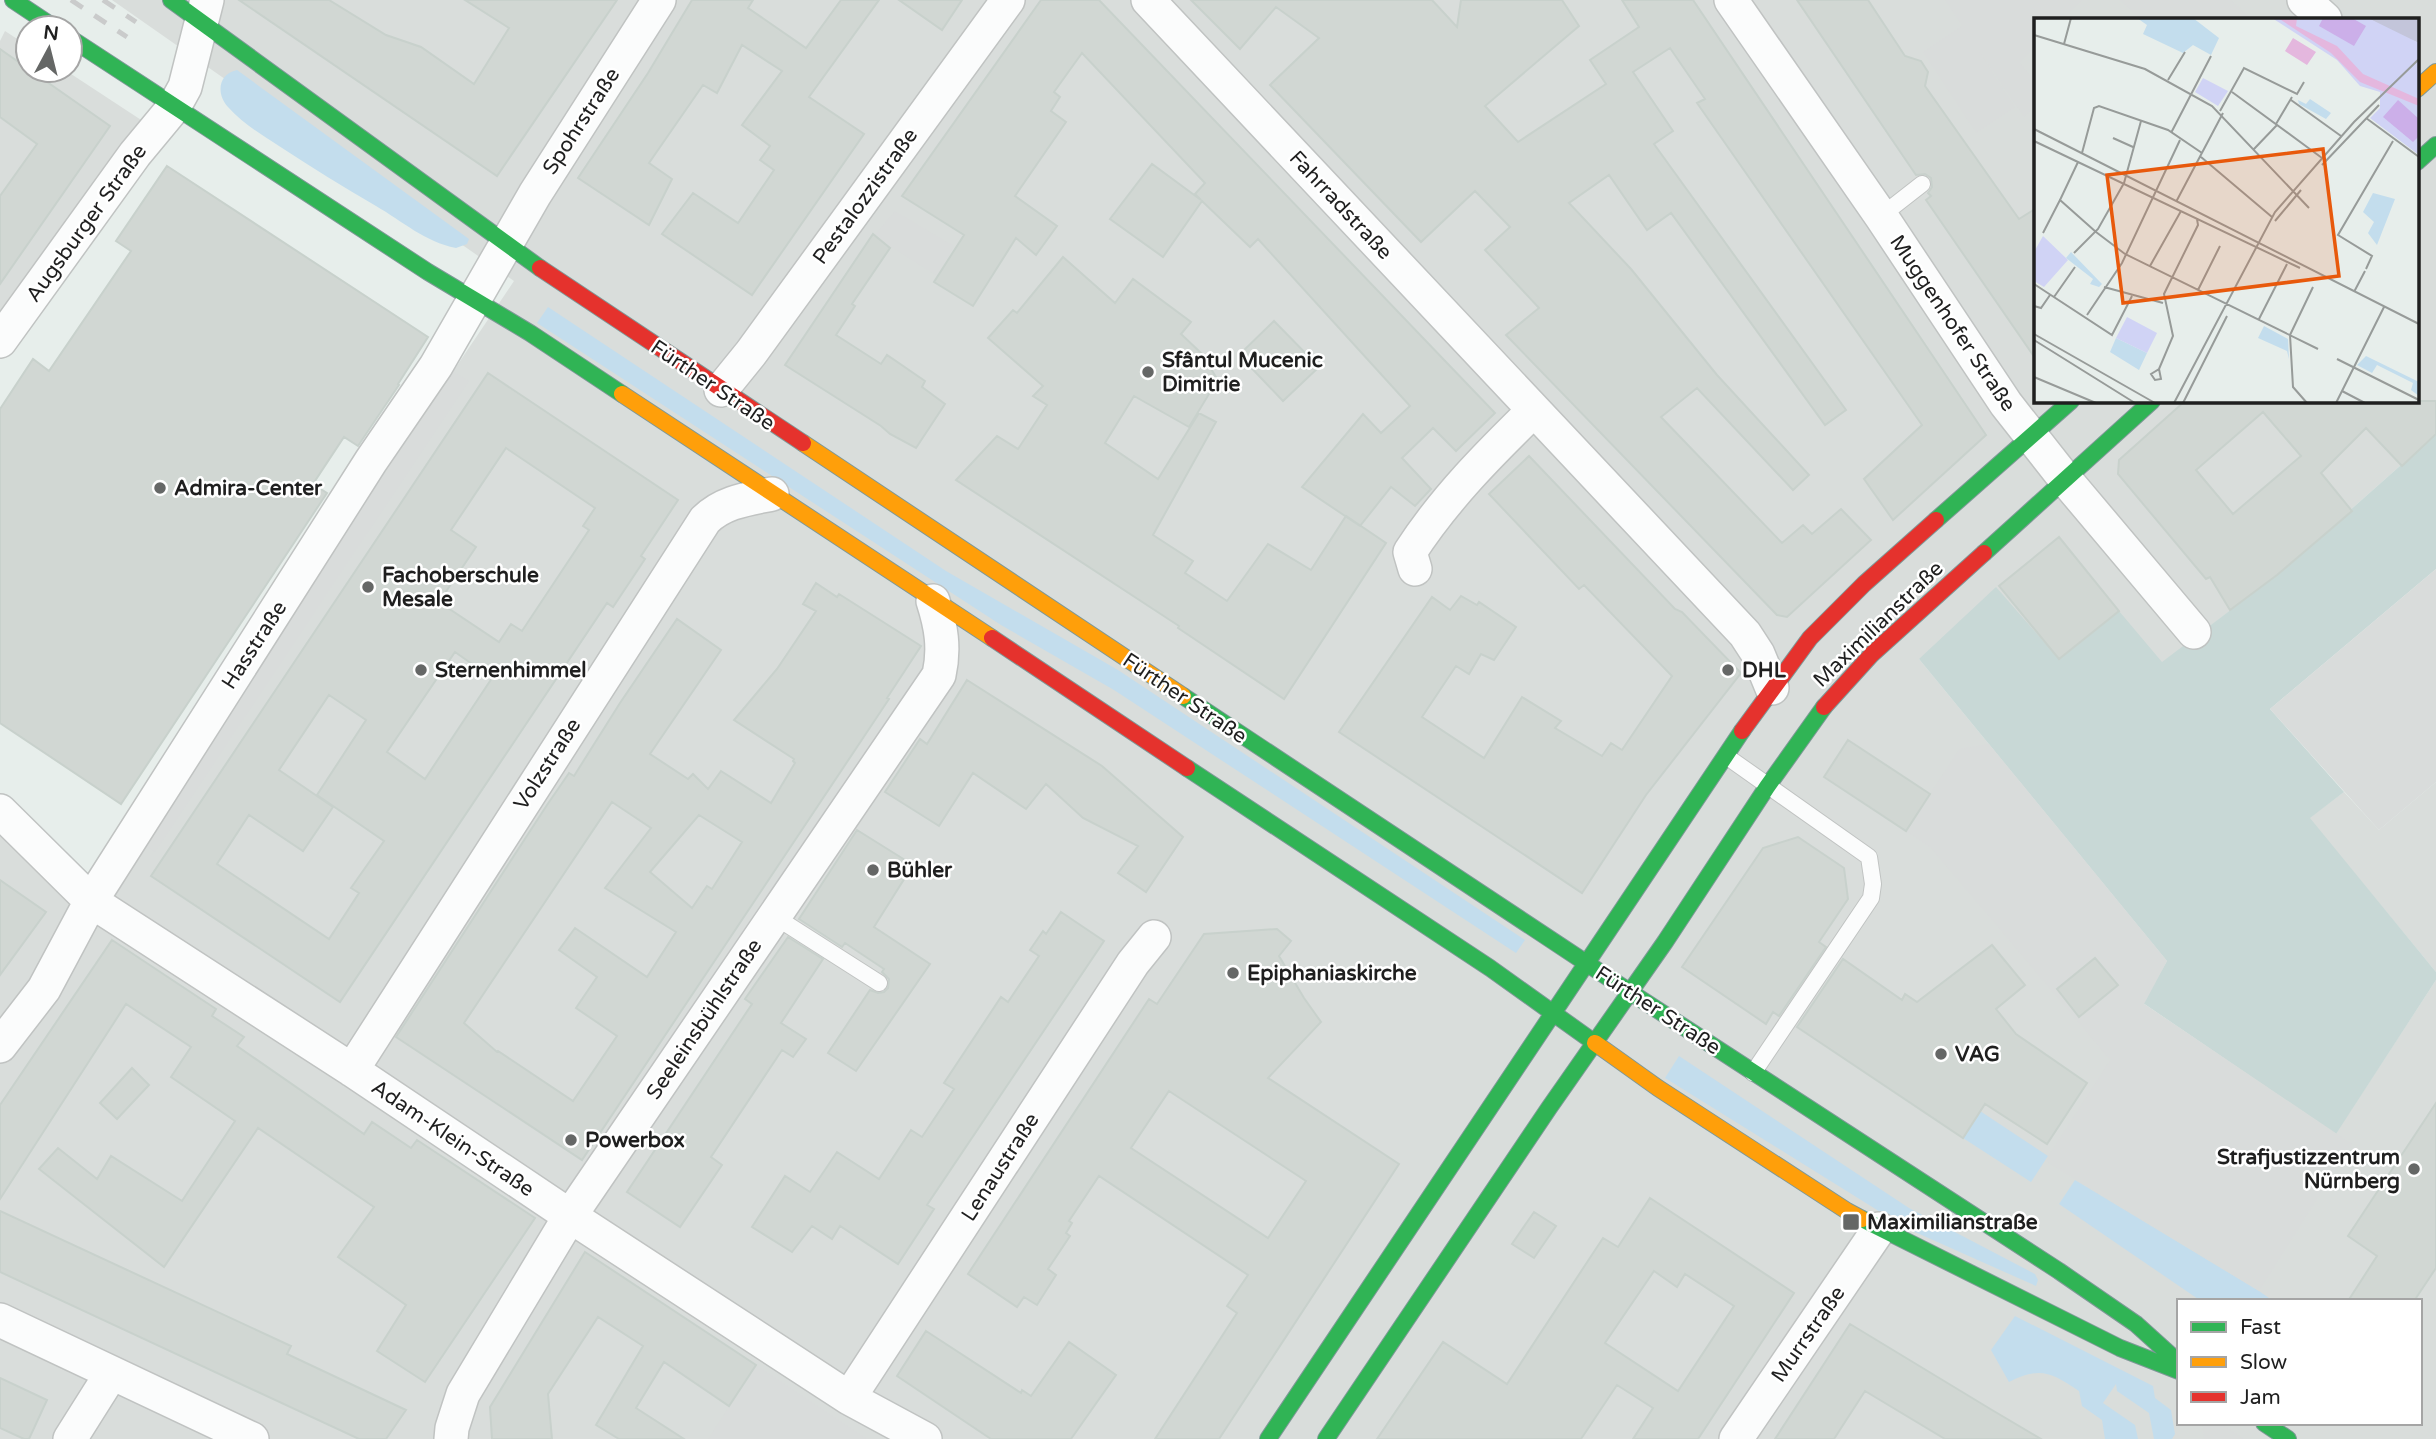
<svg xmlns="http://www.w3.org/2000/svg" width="2436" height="1439" viewBox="0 0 2436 1439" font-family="'Varela Round',sans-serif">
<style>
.residential{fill:#d9dddb;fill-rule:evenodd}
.construction{fill:#c8d8d6}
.grass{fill:#c3dded}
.parking{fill:#d9dcdb}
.building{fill:#d1d7d3;stroke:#c8d1cc;stroke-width:2;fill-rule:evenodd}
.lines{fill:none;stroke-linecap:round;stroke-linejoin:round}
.lane-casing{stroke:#c0c3c2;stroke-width:18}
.street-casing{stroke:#c0c3c2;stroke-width:36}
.fast-casing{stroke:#7e9897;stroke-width:18}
.slow-casing{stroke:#7e9897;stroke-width:18}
.jam-casing{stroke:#7e9897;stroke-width:18}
.lane{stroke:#fbfcfc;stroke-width:16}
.street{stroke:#fbfcfc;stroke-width:33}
.fast{stroke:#30b455;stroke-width:16}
.slow{stroke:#ff9f0a;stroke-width:16}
.jam{stroke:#e5322d;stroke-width:16}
.rail{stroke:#cacbcb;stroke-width:5;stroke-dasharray:14 14;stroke-linecap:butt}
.poi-dot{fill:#656766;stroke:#fff;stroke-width:2.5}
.labels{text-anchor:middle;stroke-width:5;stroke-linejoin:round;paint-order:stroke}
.street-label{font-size:21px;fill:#1f1f1f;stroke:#fff}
.poi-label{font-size:21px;font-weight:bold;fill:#1f1f1f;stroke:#fff;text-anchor:start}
.inset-road{fill:none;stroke:#979b99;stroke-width:2}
.view{fill:#e8590c;fill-opacity:0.15;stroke:#e8590c;stroke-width:3.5}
.inset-edge{fill:none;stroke:#1f1f1f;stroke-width:3.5}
</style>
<rect width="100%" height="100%" fill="#e7eeeb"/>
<path class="residential" d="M 112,0 L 2436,0 L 2436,434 L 2277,575 L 2162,663 L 2059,659 L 1919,659 L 2167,961 L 2144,1004 L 2336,1133 L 2436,980 L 2436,1439 L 0,1439 L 0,811 L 90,901 L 137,840 L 514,281 ZM 2035,19 L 2417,19 L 2417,401 L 2035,401 ZM 2179,1301 L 2420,1301 L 2420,1423 L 2179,1423 Z
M 5,31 L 28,46 L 28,70 L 65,70 L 161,133 L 0,342 L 0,41 Z
M 2436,782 L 2436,972 L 2309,818 L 2344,792 L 2379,830 Z"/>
<path class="construction" d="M 2436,434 L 2436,569 L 2270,709 L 2344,792 L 2310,818 L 2436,972 L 2436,980 L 2336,1134 L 2143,1003 L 2167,961 L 1919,659 L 1996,587 L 2059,659 L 2119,611 L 2162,662 L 2277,575 Z"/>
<path class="grass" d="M 237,70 L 469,239 L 467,244 L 456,248 C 425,242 402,221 376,206 C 343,187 311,167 279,146 C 262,135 242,123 228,107 C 216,94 218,74 237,70 Z
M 548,307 L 946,571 L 1118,670 L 1525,940 L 1516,953 L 1114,690 L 1001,625 L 537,323 Z
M 1679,1056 L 1909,1208 L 2035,1274 L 2038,1280 L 2036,1286 L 1906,1228 L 1665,1078 Z
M 1980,1111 L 2048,1156 L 2031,1182 L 1963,1138 Z
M 2075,1180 L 2259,1291 L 2269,1298 L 2268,1301 L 2201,1301 L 2059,1204 Z
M 2015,1316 L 2153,1386 L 2155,1398 L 2171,1410 L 2175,1434 L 2172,1439 L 2154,1439 L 2149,1413 L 2117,1391 L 2116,1384 L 2103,1403 L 2135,1425 L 2138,1439 L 2105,1439 L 2102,1420 L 2082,1406 L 2079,1391 C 2052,1373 2040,1366 2009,1382 L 1991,1350 Z"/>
<path class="parking" d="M 1945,0 L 2082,0 L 2063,19 L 2035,19 L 2035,48 L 2020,63 L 2035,81 L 2035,107 L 2024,117 L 1978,50 L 2015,107 L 1976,133 L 1923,52 L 1962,26 Z
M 2120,0 L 2231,0 L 2251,19 L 2140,19 Z
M 895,211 L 954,246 L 937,276 L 874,236 Z
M 454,372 L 469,381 L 155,852 L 137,840 Z
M 2436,569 L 2436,782 L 2379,830 L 2270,709 Z
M 1989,744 L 2167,961 L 2144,1004 L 2352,1144 L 2259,1291 L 2045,1161 L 2110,1060 L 1930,847 L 1906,831 L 1959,749 Z
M 756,1365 L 867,1439 L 708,1439 Z
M 2202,1423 L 2220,1423 L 2244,1439 L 2204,1439 Z"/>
<path class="building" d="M 239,0 L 329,0 L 386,35 L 421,47 L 474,84 L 509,28 L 465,0 L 617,0 L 497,176 Z
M 692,0 L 753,0 L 748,8 L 806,48 L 841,0 L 879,0 L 809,97 L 864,134 L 752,295 L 662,234 L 693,193 L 738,223 L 774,170 L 760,160 L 770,146 L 742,125 L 782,71 L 742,45 L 717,93 L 703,85 L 649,163 L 672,179 L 649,225 L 578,178 L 648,73 Z
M 899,0 L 962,0 L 942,30 Z
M 1041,0 L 1099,0 L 1495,413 L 1456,451 L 1433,428 L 1402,458 L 1431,489 L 1415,506 L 1391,487 L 1360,526 L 1302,487 L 1363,414 L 1381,433 L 1410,406 L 1258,239 L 1250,247 L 1202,201 L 1163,257 L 1110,219 L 1152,164 L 1201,200 L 1195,194 L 1205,183 L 1082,53 L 1054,92 L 1060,97 L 1051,111 L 1066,122 L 1015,196 L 1057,226 L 1036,255 L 1016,238 L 973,306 L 934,282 L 964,235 L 902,196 Z
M 1191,0 L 1432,0 L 1457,27 L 1461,0 L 1562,0 L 1579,26 L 1485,106 L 1518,142 L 1606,84 L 1590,60 L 1639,27 L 1622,0 L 1693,0 L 1986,435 L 1893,520 L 1864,479 L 1922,425 L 1697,103 L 1705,99 L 1670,48 L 1633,72 L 1673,131 L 1654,144 L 1846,410 L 1825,425 L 1671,213 L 1647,230 L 1609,175 L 1569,203 L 1631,269 L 1717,375 L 1809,475 L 1793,490 L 1697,388 L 1661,417 L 1782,543 L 1803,525 L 1812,534 L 1841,509 L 1871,540 L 1787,617 L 1777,615 L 1506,335 L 1539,308 L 1485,250 L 1510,227 L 1475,191 L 1421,242 L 1270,85 L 1319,38 L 1276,7 L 1240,49 Z
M 1797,0 L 1868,0 L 1905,56 L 1921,61 L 1928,72 L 1925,86 L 2019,219 L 2035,209 L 2035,358 L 1926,200 L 1931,196 L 1928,193 L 1932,187 L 1931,178 L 1925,174 L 1916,175 Z
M 0,49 L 110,126 L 0,284 L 0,196 L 37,144 L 0,117 Z
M 167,166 L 428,337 L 398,384 L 399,385 L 358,446 L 344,437 L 313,484 L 327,493 L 121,804 L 0,723 L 0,409 L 33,359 L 49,371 L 131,251 L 116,241 Z
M 873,234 L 890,248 L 852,304 L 855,306 L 836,335 L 881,364 L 887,355 L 925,381 L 922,387 L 945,404 L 916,448 L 890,434 L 881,426 L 785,365 Z
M 1063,257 L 1115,303 L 1133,279 L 1191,322 L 1181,334 L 1202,354 L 1219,382 L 1212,389 L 1189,427 L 1134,396 L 1105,443 L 1158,479 L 1199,413 L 1216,422 L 1153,535 L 1193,561 L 1185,573 L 1227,601 L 1268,544 L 1311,570 L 1346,516 L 1386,543 L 1284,699 L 1178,628 L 1179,626 L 956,480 L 997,436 L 1018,449 L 1047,405 L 1033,396 L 1043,386 L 988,338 L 1013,310 L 1017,313 Z
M 1274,321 L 1319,367 L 1283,401 L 1239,355 Z
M 488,373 L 678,500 L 641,556 L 645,559 L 613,607 L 607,603 L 340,1002 L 151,876 ZM 506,448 L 595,508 L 583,526 L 589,530 L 522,631 L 511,624 L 499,642 L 439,602 L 476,547 L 451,530 ZM 455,652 L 492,678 L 425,779 L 387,752 ZM 329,695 L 366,720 L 317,795 L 384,841 L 351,888 L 359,893 L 329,939 L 217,864 L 249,815 L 303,851 L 333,807 L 279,770 Z
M 2185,401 L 2436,401 L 2436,434 L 2402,466 L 2366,428 L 2321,473 L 2352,511 L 2277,575 L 2230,610 L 2210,577 L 2206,579 L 2118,474 L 2119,460 ZM 2263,412 L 2301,456 L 2233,514 L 2196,470 Z
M 1529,456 L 1675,609 L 1682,612 L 1741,673 L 1646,795 L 1582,893 L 1339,732 L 1432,597 L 1450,610 L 1461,596 L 1477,605 L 1479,602 L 1516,627 L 1494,660 L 1481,654 L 1469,674 L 1456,666 L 1422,717 L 1484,758 L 1522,697 L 1561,721 L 1555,728 L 1602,756 L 1611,743 L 1622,750 L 1672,676 L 1584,585 L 1579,589 L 1489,494 Z
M 2059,537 L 2119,611 L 2059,659 L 1999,586 Z
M 816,583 L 837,597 L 839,594 L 921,646 L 887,698 L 889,699 L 582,1160 L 396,1037 L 547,805 L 569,773 L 574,776 L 620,703 L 677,619 L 721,650 L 650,754 L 688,779 L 693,774 L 708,789 L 721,771 L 771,803 L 795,763 L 793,761 L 794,759 L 734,720 L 777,669 L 816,611 L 803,604 ZM 612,802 L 651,828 L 605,888 L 676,932 L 647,977 L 575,928 L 559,950 L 597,977 L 576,1008 L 617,1036 L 573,1101 L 498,1051 L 497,1052 L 464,1023 ZM 699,815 L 742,842 L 712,889 L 707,886 L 692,908 L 650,872 Z
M 967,680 L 1102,766 L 1183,837 L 1146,892 L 1118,873 L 1138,846 L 1083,818 L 1046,784 L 1026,809 L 973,773 L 939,826 L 885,792 L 920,739 L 927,744 Z
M 1848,740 L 1930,794 L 1906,831 L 1824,777 Z
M 857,830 L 913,865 L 874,927 L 930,964 L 856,1071 L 828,1053 L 870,990 L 878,993 L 884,992 L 888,988 L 889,979 L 882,972 L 884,969 L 845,943 L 842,947 L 799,919 Z
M 1798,837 L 1844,868 L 1848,899 L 1819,942 L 1826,947 L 1779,1016 L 1773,1012 L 1766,1024 L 1682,967 L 1763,848 Z
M 0,880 L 46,912 L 0,975 Z
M 1061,912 L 1104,941 L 927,1205 L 934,1209 L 898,1264 L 840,1226 L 832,1239 L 812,1226 L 792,1252 L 752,1227 L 785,1176 L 810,1192 L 837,1152 L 879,1179 L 911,1130 L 922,1137 L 954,1089 L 944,1083 L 1001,997 L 1008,1002 L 1039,956 L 1030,950 L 1043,931 L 1046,934 Z
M 1277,929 L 1291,941 L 1279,956 L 1304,998 L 1321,1022 L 1268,1078 L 1399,1164 L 1219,1439 L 1155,1439 L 1237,1313 L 1227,1306 L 1248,1275 L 1099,1176 L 1069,1221 L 1072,1223 L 1066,1233 L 1070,1236 L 1048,1269 L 1056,1275 L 1037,1305 L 1024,1297 L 1017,1307 L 968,1274 L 1149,999 L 1157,1004 L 1204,934 ZM 1169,1091 L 1306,1181 L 1268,1238 L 1131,1148 Z
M 788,937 L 823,959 L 781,1023 L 806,1039 L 793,1057 L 782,1050 L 711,1157 L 722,1165 L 680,1227 L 627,1192 L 752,1004 L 745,999 Z
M 112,940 L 216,1009 L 212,1016 L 244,1037 L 237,1046 L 364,1134 L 372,1122 L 411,1148 L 417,1140 L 535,1218 L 425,1382 L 377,1351 L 406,1305 L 338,1257 L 374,1207 L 258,1128 L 164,1267 L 39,1169 L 58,1148 L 97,1179 L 111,1156 L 182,1201 L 235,1121 L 171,1077 L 191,1047 L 126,1004 L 0,1199 L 0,1105 Z
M 1992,945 L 2025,985 L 1996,1009 L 2016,1034 L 2087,1083 L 2047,1144 L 1985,1104 L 1963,1138 L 1797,1027 L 1843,959 L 1902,1000 L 1905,994 L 1917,1002 Z
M 2095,958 L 2118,985 L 2079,1017 L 2057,989 Z
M 132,1068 L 149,1085 L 117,1119 L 100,1103 Z
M 2436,1103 L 2436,1268 L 2414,1301 L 2348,1301 L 2377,1256 L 2348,1236 Z
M 1650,1198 L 1794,1293 L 1698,1439 L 1633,1439 L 1653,1408 L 1617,1385 L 1581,1439 L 1377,1439 L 1443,1342 L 1507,1384 L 1603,1238 L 1618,1247 ZM 1654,1271 L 1677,1287 L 1685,1274 L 1734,1306 L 1678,1391 L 1605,1343 Z
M 0,1211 L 291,1346 L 287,1354 L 406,1410 L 386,1439 L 359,1439 L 0,1272 Z
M 1534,1212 L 1556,1226 L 1534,1258 L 1512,1244 Z
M 585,1252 L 756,1365 L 729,1406 L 664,1362 L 636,1408 L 684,1439 L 619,1439 L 596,1425 L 643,1346 L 598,1317 L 548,1394 L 552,1439 L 492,1439 L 490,1407 Z
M 1850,1324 L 1992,1410 L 2041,1439 L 1945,1439 L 1865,1391 L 1834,1439 L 1775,1439 Z
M 926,1331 L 1021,1393 L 1022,1390 L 1031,1396 L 1069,1342 L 1116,1375 L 1071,1439 L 991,1439 L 897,1376 Z
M 0,1378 L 47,1400 L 29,1439 L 24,1439 L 0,1428 Z"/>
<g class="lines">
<defs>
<path id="lane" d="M 1881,216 L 1922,184
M 1726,756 L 1869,857 L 1873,884 L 1871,898 L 1753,1073
M 774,916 L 879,983"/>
<path id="street" d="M 1148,0 L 1745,634 L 1758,654 L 1772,688
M 1731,0 L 1881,216 L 2006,404 L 2065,479 L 2194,632
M 2304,0 L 2325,19
M 0,341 L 135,154 L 174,107 L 185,87 L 207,0
M 721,390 L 751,353 L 1008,0
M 1415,569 L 1410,552 C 1445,498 1489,454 1534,410
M 0,811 L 91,901 L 352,1070 L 570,1216 L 849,1398 L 925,1439
M 0,1046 L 44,989 L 91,901 L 371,461 L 436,366 L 535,194 L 659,0
M 352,1070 L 705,520 C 723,502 747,499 772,494
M 0,1320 L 252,1439
M 849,1398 L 1133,963 L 1154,937
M 70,1439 L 111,1374
M 451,1439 L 452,1428 L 463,1394 L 570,1216 L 939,675 C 945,648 941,626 933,601
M 1736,1439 L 1879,1229"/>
<path id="fast" d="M 13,0 L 55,28
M 171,0 L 540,268
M 70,38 L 428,272 L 530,333 L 622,394
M 2417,162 L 2436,145
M 1936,520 L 2071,401
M 1984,553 L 2152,401
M 1183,696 L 1630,992
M 1187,768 L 1490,968 L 1595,1043
M 1630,992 L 2059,1271 L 2136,1324 L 2177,1361
M 1862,1219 L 2120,1348 L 2179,1371
M 2264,1423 L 2288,1439
M 1268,1439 L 1742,731
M 1326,1439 L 1549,1108 L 1665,942 L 1767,787 L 1824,707"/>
<path id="slow" d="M 2417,89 L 2436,72
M 622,394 L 992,638
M 803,443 L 1183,696
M 1595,1043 L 1658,1088 L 1847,1211 L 1862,1219"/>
<path id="jam" d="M 540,268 L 803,443
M 992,638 L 1187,768
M 1824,707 L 1872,654 L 1984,553
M 1742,731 L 1810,638 L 1864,584 L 1936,520"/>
</defs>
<use href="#lane" class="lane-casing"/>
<use href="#street" class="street-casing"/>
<use href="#fast" class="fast-casing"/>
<use href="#slow" class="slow-casing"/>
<use href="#jam" class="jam-casing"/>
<use href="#lane" class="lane"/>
<use href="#street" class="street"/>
<use href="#fast" class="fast"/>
<use href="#slow" class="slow"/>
<use href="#jam" class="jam"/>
<path class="rail" d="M 71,0 L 127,37
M 103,0 L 136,22"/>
</g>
<g class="poi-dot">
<circle cx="1148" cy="372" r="7"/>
<circle cx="160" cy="488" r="7"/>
<circle cx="368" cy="587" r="7"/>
<circle cx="421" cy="670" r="7"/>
<circle cx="1728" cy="670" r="7"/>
<circle cx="873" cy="870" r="7"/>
<circle cx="1233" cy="973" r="7"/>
<circle cx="1941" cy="1054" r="7"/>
<circle cx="571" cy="1140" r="7"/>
<circle cx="2414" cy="1169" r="7"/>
<rect x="1842" y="1213" width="18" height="18" rx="3.5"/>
</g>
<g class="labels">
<g class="street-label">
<text transform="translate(581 121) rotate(-57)" y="7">Spohrstraße</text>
<text transform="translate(865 196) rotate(-54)" y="7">Pestalozzistraße</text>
<text transform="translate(1341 205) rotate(47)" y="7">Fahrradstraße</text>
<text transform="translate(86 223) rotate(-54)" y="7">Augsburger Straße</text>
<text transform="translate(1953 323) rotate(56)" y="7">Muggenhofer Straße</text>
<text transform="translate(713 385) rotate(34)" y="7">Fürther Straße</text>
<text transform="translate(1878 624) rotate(-44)" y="7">Maximilianstraße</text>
<text transform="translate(254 645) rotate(-57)" y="7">Hasstraße</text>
<text transform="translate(1185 698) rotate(34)" y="7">Fürther Straße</text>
<text transform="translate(547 764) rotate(-57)" y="7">Volzstraße</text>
<text transform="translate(1658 1010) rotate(33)" y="7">Fürther Straße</text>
<text transform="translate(704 1019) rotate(-56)" y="7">Seeleinsbühlstraße</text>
<text transform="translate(453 1138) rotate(34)" y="7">Adam-Klein-Straße</text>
<text transform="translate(1000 1167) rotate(-57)" y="7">Lenaustraße</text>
<text transform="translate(1808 1334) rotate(-55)" y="7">Murrstraße</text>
</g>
<g class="poi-label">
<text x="1162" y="367">Sfântul Mucenic<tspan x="1162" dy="24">Dimitrie</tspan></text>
<text x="174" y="495">Admira-Center</text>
<text x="382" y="582">Fachoberschule<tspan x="382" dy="24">Mesale</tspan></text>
<text x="435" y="677">Sternenhimmel</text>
<text x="1742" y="677">DHL</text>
<text x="887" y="877">Bühler</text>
<text x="1247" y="980">Epiphaniaskirche</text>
<text x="1955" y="1061">VAG</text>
<text x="585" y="1147">Powerbox</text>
<text x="2400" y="1164" text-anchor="end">Strafjustizzentrum<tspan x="2400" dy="24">Nürnberg</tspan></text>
<text x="1867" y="1229">Maximilianstraße</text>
</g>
</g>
<g transform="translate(2034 18)">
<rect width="385" height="385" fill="#e7eeeb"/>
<path d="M 103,0 L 159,0 L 185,20 L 177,37 L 159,27 L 149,35 L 109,16 L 113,7 ZM 276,81 L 297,95 L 292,101 L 265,86 L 264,82 L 272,86 ZM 339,175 L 361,181 L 343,227 L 334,215 L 340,204 L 329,194 ZM 37,234 L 68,266 L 65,269 L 56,266 L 59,261 L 32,240 ZM 230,308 L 254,321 L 255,341 L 253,333 L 224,320 ZM 82,320 L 113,335 L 105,352 L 76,334 ZM 332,338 L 385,364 L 385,378 L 377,372 L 379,365 L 343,347 L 338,355 L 323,347 Z" fill="#c3dded"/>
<path d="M 334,0 L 385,0 L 385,25 L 358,14 Z" fill="#c3c5da"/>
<path d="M 238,0 L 334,0 L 385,25 L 385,137 L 336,100 L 346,90 L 346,74 L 326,68 L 303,42 ZM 169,60 L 194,73 L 184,88 L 161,74 ZM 9,218 L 34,242 L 10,269 L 0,263 L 0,234 ZM 93,299 L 123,315 L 113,335 L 82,320 Z" fill="#d0d3f5"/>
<path d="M 289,0 L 318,0 L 332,8 L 320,28 L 285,8 ZM 364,82 L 385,101 L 385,118 L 379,124 L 349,99 Z" fill="#ccafe9"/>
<path d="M 244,0 L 263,0 L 262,8 L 303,28 L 329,56 L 385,81 L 385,88 L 326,64 L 297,35 ZM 259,20 L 282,34 L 273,47 L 251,33 Z" fill="#e4b7de"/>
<path class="inset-road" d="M 0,17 L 111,51 L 178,88 L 275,190M 30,26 L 37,0M 134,62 L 151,34M 198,74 L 288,140M 257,82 L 307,118M 186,93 L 210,50 L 263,76 L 270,64M 332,100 L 385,139M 242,106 L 258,79M 0,111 L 385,306M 137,115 L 177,38M 79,120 L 99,129M 0,123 L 266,250M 220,131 L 243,107M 48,135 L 60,90 L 65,88 L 134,112 L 168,135M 167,139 L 238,199M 44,144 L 26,182 L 62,214 L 91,236 L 284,331M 288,147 L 345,87M 142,184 L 189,95M 241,203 L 267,172M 9,215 L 26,182M 40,235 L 64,211 L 90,165 L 107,103M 116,248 L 147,193M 332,251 L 338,238 L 304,217 L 359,123M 0,266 L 78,317 L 98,278M 70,269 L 129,285M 164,272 L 186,228M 320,274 L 331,253M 20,279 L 41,249M 0,288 L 7,290 L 16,277M 53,297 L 88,245 L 146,122M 225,301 L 253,246M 0,316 L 121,385M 0,322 L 101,385M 303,341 L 385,382M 125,351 L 127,361 L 121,362 L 117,356 L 125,351 L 139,318 L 130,276 L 164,207 L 163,201M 0,359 L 62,385M 308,373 L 331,385M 140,385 L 241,194 L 320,104 L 385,41M 149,385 L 193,298M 273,385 L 259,369 L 256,317 L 279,269M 302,385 L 350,289"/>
<path class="view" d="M 289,131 L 305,258 L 89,285 L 73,157 Z"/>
<rect width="385" height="385" class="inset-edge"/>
</g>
<rect x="2177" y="1299" width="245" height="126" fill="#ffffff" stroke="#a5a5a5" stroke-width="2"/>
<rect x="2191" y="1322" width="35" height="10" fill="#30b455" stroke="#a5a5a5" stroke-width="2"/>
<text x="2240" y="1334" font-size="21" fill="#1f1f1f">Fast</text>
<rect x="2191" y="1357" width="35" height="10" fill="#ff9f0a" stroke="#a5a5a5" stroke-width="2"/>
<text x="2240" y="1369" font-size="21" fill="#1f1f1f">Slow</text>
<rect x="2191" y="1392" width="35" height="10" fill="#e5322d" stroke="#a5a5a5" stroke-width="2"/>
<text x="2240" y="1404" font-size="21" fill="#1f1f1f">Jam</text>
<g transform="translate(49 49) rotate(7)"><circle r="33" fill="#ffffff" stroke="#a5a5a5" stroke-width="2"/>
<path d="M0-5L12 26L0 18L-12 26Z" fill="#656766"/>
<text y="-10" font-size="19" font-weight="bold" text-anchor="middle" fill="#1f1f1f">N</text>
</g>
</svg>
